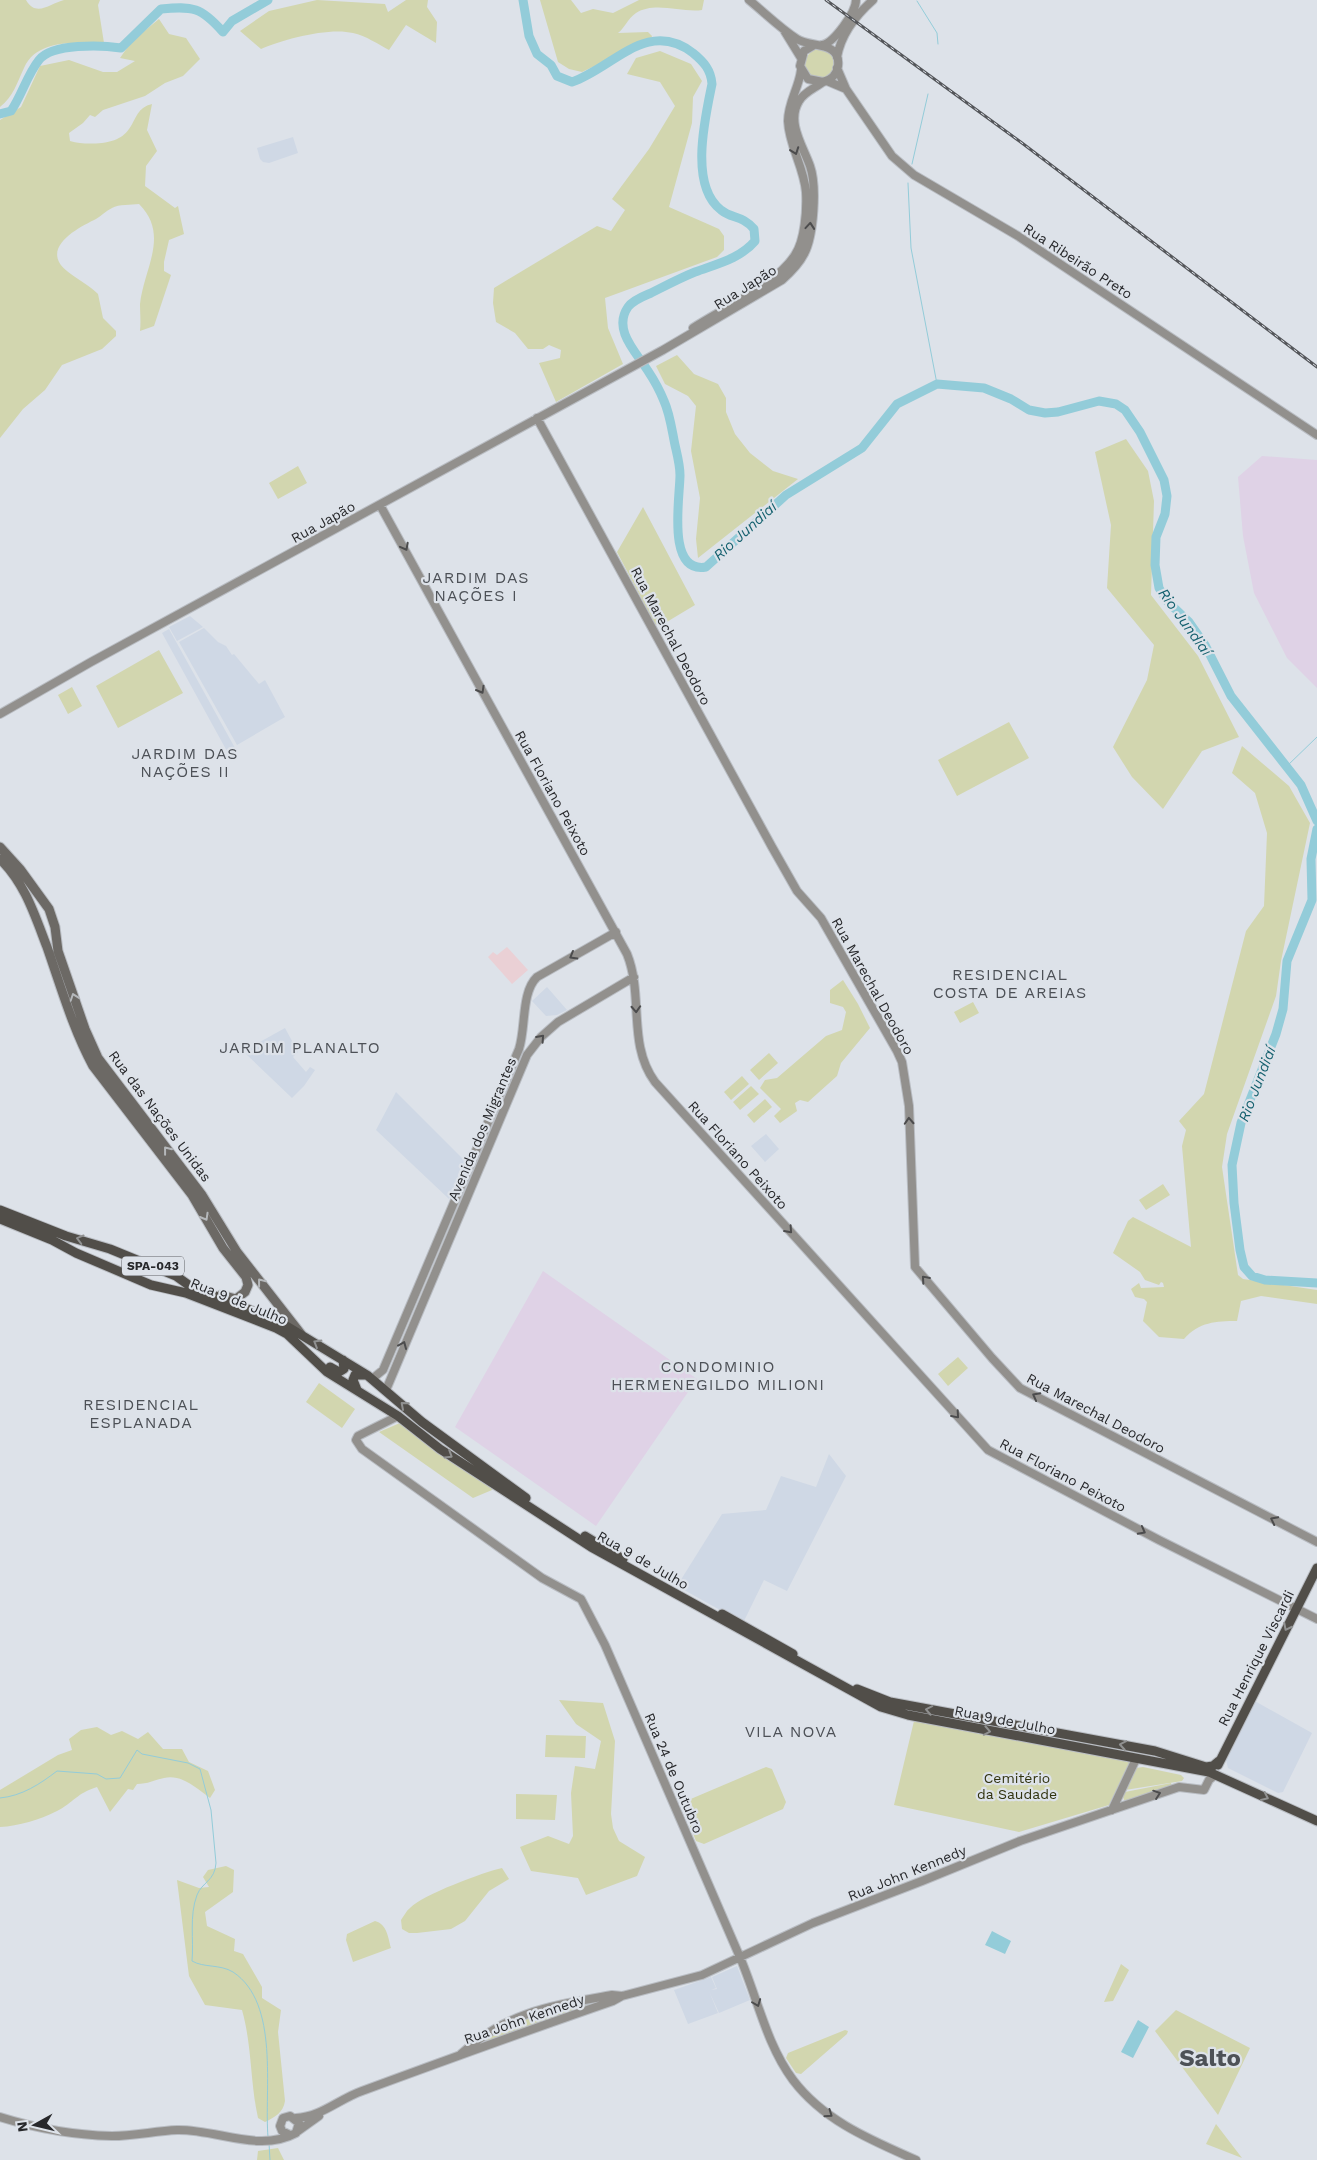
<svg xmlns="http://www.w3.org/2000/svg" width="1317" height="2160" viewBox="0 0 1317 2160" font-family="'Work Sans',sans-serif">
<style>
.built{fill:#cfd8e5}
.industrial{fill:#dfd2e6}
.medical{fill:#ead0d5}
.green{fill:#d2d6af}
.water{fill:#93ccd9}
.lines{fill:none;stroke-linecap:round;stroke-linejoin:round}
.stream{stroke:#93ccd9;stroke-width:1}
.river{stroke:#93ccd9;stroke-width:9}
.tertiary-casing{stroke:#b9bdc3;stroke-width:10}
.secondary-casing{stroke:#b9bdc3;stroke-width:11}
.primary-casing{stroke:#b9bdc3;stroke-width:11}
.tertiary{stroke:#92908d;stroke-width:8}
.secondary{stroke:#6c6965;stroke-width:9}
.primary{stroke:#514e49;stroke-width:9}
.rail-casing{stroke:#54565a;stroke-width:3}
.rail{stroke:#dde2e9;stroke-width:1;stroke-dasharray:4;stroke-linecap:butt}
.oneway{stroke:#4c4c4d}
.oneway2{stroke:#b5b8bb}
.oneway3{stroke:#909191}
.labels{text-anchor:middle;stroke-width:4.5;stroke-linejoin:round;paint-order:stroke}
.shield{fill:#dde2e9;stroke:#5e6064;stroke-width:1}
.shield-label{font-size:12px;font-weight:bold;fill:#27282b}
.street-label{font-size:14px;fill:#27282b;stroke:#dde2e9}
.park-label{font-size:14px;fill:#31330f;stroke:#dde2e9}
.water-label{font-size:15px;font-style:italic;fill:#15616f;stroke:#dde2e9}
.quarter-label{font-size:16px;letter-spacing:1px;fill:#4d5157;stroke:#dde2e9}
.town-label{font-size:24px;font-weight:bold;fill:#4d5157;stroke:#dde2e9}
</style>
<rect width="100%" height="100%" fill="#dde2e9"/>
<path class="built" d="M 293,137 L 298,153 L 269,163 L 263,162 L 260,159 L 257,148 Z
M 190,616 L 203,627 L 177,641 L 169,627 Z
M 204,628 L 218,642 L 226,646 L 232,655 L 234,654 L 259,684 L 265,680 L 285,717 L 237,745 L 179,642 Z
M 169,629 L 235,748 L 228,753 L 162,633 Z
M 547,987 L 567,1010 L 557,1015 L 546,1016 L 532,1001 Z
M 285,1028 L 298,1052 L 293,1057 L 306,1072 L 310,1067 L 315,1070 L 304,1086 L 292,1098 L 246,1054 L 249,1048 Z
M 396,1092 L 466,1162 L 449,1199 L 376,1130 Z
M 766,1134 L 779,1149 L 765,1162 L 751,1146 Z
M 829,1454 L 846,1476 L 787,1591 L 764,1580 L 744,1621 L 720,1610 L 677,1586 L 722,1514 L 766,1510 L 781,1476 L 816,1487 Z
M 1253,1700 L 1312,1733 L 1283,1792 L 1278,1793 L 1228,1768 L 1226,1760 Z
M 737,1966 L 750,2000 L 719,2013 L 709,1991 L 718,2013 L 688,2024 L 674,1990 L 711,1977 L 716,1988 L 711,1990 L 717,1989 L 712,1977 Z"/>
<path class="industrial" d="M 1262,456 L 1317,460 L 1317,688 L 1287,658 L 1254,593 L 1243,536 L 1238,477 Z
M 543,1271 L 697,1379 L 596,1526 L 455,1427 Z"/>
<path class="medical" d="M 507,947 L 528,970 L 512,984 L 488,957 L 493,952 L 497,955 Z"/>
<path class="green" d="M 0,0 L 26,0 C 36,18 51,3 64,0 C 75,0 89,0 100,0 L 98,5 L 104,43 C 77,43 37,38 24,68 C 17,83 13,97 0,107 Z
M 317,0 L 385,4 L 388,12 L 406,0 L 428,0 L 427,7 L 437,22 L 436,43 L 406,25 L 389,50 C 378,44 366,36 353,33 C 330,27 283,39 261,49 L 240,31 L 269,11 Z
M 540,0 L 571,0 L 581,13 L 593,9 L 613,13 L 639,0 L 704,0 L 702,10 C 682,13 655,1 636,13 C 627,19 625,28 618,33 L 648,32 L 652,36 L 651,39 L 582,72 L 569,69 L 558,62 Z
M 159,19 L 169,34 L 186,38 L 200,59 L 183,76 L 165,83 L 145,96 L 103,110 L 95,117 L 90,115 L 83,123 L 69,133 L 70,141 C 80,144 91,144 102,143 C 141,138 127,110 152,104 L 147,130 L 157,151 L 146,166 L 145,186 L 175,208 L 178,206 L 184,234 L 169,240 L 164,262 L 164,271 L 171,275 L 154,326 L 140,331 C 141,322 140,312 140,304 C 144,268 170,235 139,204 C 131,205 119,204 112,208 C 106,211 101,216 96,219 C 82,226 49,242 59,262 C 64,273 88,283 98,294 L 103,318 L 116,331 L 116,336 L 102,349 L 62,365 L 45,390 L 23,409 L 0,438 L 0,120 L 21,107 L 40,66 L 69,60 L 103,72 L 117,72 L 135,61 L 120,58 L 132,41 Z
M805 64a15 15 0 1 1 30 0a15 15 0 1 1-30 0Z
M 660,51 L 691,64 L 702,81 L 693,97 L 692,123 L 669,207 L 719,229 L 724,236 L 724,250 L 717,257 L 605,298 L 608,328 L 623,364 L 556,402 L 539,363 L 560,358 L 561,350 L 549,345 L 543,349 L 528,349 L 515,333 L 496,322 L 493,303 L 494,288 L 597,226 L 611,231 L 625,210 L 612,199 L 649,149 L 675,106 L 660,82 L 627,74 L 636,58 Z
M 677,355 L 694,374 L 718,384 L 726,398 L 726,412 L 735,434 L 750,453 L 773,471 L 798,479 L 698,558 L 696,539 L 700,498 L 691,451 L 696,406 L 688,396 L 665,384 L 656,366 Z
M 1126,439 L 1148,471 L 1154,501 L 1151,595 L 1198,656 L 1239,737 L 1202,751 L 1163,809 L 1132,777 L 1113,747 L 1147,680 L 1154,645 L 1107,588 L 1111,525 L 1095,452 Z
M 298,466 L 307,483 L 278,499 L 269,483 Z
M 643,507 L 695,605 L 660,626 L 655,624 L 617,552 Z
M 159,650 L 183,693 L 118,728 L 96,686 Z
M 72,687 L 82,706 L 68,714 L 58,695 Z
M 1009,722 L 1029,758 L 957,796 L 938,760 Z
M 1242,746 L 1289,786 L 1310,823 L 1281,961 L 1276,996 L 1227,1134 L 1222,1167 L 1238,1275 L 1243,1279 L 1317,1290 L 1317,1304 L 1261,1296 L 1241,1301 L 1237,1321 C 1216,1321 1199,1322 1184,1339 L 1159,1337 L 1143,1321 L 1147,1302 L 1144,1299 L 1135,1297 L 1131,1289 L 1139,1283 L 1141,1288 L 1164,1287 L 1163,1283 L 1161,1282 L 1159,1285 L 1145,1280 L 1140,1272 L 1113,1253 L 1128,1221 L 1133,1217 L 1191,1247 L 1182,1146 L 1186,1130 L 1179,1121 L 1204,1094 L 1246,931 L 1264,906 L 1267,833 L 1255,793 L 1232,773 Z
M 843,980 L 858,1004 L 870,1028 L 841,1063 L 837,1076 L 808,1102 L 800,1100 L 795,1103 L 797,1111 L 780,1123 L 774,1116 L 781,1109 L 760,1088 L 765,1080 L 777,1078 L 826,1036 L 842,1030 L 846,1012 L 843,1007 L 830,1003 L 830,990 Z
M 973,1002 L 979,1013 L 960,1023 L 954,1012 Z
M 769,1053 L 778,1063 L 759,1080 L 750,1070 Z
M 742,1076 L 749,1084 L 731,1100 L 724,1092 Z
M 751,1086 L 759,1094 L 740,1110 L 733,1102 Z
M 765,1099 L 772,1107 L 754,1123 L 747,1115 Z
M 1163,1184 L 1170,1195 L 1146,1210 L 1139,1200 Z
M 958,1357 L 968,1368 L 948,1386 L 938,1374 Z
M 319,1383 L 355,1409 L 342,1428 L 306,1402 Z
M 400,1423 L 440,1453 L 493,1487 L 492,1490 L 473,1498 L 379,1432 Z
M 559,1700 L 603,1703 L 615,1741 L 611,1814 L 613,1828 L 619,1841 L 645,1857 L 637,1876 L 586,1895 L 578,1878 L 531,1871 L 520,1847 L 548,1836 L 569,1844 L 573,1836 L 571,1793 L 575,1766 L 595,1769 L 601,1741 L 576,1724 Z
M 914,1721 L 1130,1761 L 1109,1805 L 1019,1832 L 894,1805 Z
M 97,1727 L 111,1735 L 122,1731 L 138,1739 L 148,1732 L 163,1749 L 182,1749 L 189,1762 L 208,1771 L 215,1790 L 210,1798 C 196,1788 182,1774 164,1778 C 154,1780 148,1784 137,1784 L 133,1790 L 128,1789 L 110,1812 L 97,1787 C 77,1793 73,1803 57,1811 C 39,1820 19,1826 0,1827 L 0,1790 L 58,1755 L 72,1750 L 69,1739 L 81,1730 Z
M 546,1735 L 586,1736 L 585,1758 L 545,1757 Z
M 766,1767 L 772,1769 L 786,1802 L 783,1809 L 704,1844 L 696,1841 L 683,1809 L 686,1801 Z
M 1143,1767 L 1181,1775 L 1184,1778 L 1182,1781 L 1125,1790 L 1136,1768 Z
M 1171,1783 L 1172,1786 L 1131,1801 L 1124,1800 L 1123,1797 L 1125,1792 Z
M 516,1794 L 557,1795 L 555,1820 L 516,1819 Z
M 226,1866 L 234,1870 L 233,1892 L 205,1912 L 207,1926 L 235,1939 L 234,1951 L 243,1954 L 262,1987 L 262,1998 L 281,2010 L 278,2032 L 285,2101 C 283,2113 275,2117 265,2122 L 258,2118 C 250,2082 252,2045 242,2010 L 205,2005 L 189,1976 L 177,1880 L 199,1888 L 209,1887 L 203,1877 L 208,1870 Z
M 502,1868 L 509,1879 L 489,1891 L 465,1921 L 451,1929 L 417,1933 L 409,1933 L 402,1929 L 401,1920 C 404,1916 406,1911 410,1908 C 422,1895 484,1872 502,1868 Z
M 375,1921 C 387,1924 388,1937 391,1948 L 353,1962 L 346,1940 L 347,1934 Z
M 1121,1964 L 1129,1970 L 1113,2001 L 1104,2002 Z
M 612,1998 L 477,2046 L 476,2043 L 536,2011 Z
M 1176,2010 L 1250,2048 L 1218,2115 L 1155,2031 Z
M 845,2030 L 848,2031 L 847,2034 L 801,2074 L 796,2073 L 786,2058 L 788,2053 Z
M 1216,2124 L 1242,2158 L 1206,2144 Z
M 278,2148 L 284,2160 L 257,2160 L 258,2151 Z"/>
<path class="water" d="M 992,1931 L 1011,1941 L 1005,1954 L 985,1945 Z
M 1138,2020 L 1149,2027 L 1133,2058 L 1121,2052 Z"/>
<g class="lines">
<path class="stream" d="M 917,1 L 937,33 L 938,44
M 912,164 L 928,94
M 908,183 L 911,248 L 937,384
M 1286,767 L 1317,737
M 0,1798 C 22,1796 40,1784 57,1771 L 97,1774 L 106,1779 L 120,1778 L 137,1750 L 142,1754 L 188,1763 L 200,1769 L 211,1810 L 216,1863 C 215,1881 202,1882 197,1895 C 189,1916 194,1940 192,1961 C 204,1968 220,1964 233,1972 C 280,2003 264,2090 268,2137
M 269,2143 L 270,2160"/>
<path class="river" d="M 523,0 L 529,36 L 537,54 L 551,65 L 557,76 L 572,82 C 613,68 647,18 693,53 C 704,62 711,70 712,84 C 705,118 689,186 721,210 C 732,219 742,215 754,229 L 755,241 C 740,259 716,264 695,272 C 680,278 665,286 651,293 C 644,296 633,300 628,307 C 612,330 637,353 648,371 C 654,380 660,391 664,401 C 670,414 672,431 675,445 C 677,454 680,465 680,475 C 680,497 666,574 706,567 L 786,495 L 862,448 L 897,404 L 937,384 L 984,388 L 1011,399 L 1029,410 L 1045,413 L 1058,412 L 1099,401 L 1116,404 L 1125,410 L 1140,432 L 1164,480 L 1167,496 L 1165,514 L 1156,537 L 1155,565 L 1159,588 L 1167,601 L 1189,622 L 1205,645 L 1231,696 L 1301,785 L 1317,821
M 0,114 L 11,111 C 22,95 27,75 39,60 C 52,43 102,45 121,48 L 161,9 C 193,6 201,7 223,32 L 232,21 L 268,0
M 1317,829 L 1311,859 L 1312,900 L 1287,961 L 1283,1009 L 1276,1034 L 1241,1123 L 1232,1165 L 1234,1203 L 1240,1250 L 1244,1267 L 1252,1276 L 1265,1280 L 1317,1283"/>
<defs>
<path id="tertiary" d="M 749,0 C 765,13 780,28 797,39 C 811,48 841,41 838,66 C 837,74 831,80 823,82 L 808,79 L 800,66 L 804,51 L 814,45
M 785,32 L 801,58
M 822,45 C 834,43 856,12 856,0
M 837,57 C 841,35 856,15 873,0
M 827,81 L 846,89 L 837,68
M 846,89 L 892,156 L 914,175 L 1018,236 L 1317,435
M 693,328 C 722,309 777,284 795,255 C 805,240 807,210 806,192 C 804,167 789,146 788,121 C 788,102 799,88 801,70
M 537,418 L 772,847 L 797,891 L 821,918 L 897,1051 L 902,1062 L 909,1106 L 915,1267 L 992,1358 L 1020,1388 L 1317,1542
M 380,505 L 627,954 C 644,996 627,1044 655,1082 L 988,1450 L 1159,1540 L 1317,1619
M 0,714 L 91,662 L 663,350 L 782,280 C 791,272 799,264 804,254 C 814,235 817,186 810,166 C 803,146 786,122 799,101 C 804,92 815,88 823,82
M 372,1379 L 383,1370 L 519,1049 C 526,1028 521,992 537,977 L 616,932
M 386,1390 L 527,1055 L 541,1037 L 558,1022 L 634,977
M 398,1416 L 358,1436 L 356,1440 L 362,1449 L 542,1578 L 581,1599 L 605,1645 C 649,1748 695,1852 739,1955 C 757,1996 766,2044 793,2080 C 824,2121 871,2140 916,2160
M 1112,1810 L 1136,1759
M 461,2054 C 508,2011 552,2006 612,1995 L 622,1996 L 702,1975 L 813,1923 L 922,1881 L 1020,1841 L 1179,1787 L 1204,1790 L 1209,1780 L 1215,1775
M 0,2117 C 35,2128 75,2135 112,2136 C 134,2136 155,2131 177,2130 C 217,2129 259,2153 296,2133 L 299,2123 L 290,2116 L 283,2118 L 280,2126 L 282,2131 L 290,2135
M 296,2118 C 321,2117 339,2099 362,2091 C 446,2060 529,2030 613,2001 L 622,1996
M 298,2131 L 319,2116"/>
<path id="secondary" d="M 0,847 L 20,869 L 49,909 L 55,927 L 58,951 L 85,1029 L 98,1058 L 202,1195 L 237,1252 L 301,1334
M 0,859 C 25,883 35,916 47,947 C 61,987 73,1029 93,1066 L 192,1195 L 223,1248 L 246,1277 L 248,1285 L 245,1292 L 236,1299 L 221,1295"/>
<path id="primary" d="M 0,1210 L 66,1236 L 110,1249 L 176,1276 L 190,1286 L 280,1322 L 367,1375 L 422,1422 L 526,1498
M 0,1219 L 52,1240 L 76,1253 L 151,1285 L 186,1293 L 276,1328 L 287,1334 L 327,1372 L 398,1416 L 440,1449 L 591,1547 L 881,1707 L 908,1715 L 1209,1772 L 1317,1821
M 330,1367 L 339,1372 L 344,1369 L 343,1360
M 357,1390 L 353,1380 L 355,1375 L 366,1375
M 585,1536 L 623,1559
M 722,1614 L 793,1654
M 857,1689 L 890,1702 L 1155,1751 L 1206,1767 L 1213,1766 L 1219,1761
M 1218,1765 L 1317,1568"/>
</defs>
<use href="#tertiary" class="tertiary-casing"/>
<use href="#secondary" class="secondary-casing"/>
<use href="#primary" class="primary-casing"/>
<use href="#tertiary" class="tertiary"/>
<use href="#secondary" class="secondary"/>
<use href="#primary" class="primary"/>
<defs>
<path id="rail" d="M 826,0 L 1022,143 L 1317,367"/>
</defs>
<use href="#rail" class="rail-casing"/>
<use href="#rail" class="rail"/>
</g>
<defs><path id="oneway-chevron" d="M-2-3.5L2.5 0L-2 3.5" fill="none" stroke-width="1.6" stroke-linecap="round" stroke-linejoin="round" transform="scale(1.25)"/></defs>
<g class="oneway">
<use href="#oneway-chevron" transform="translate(795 151) rotate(70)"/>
<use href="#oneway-chevron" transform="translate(810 226) rotate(-85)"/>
<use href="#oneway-chevron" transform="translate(405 547) rotate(62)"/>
<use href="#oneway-chevron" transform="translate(481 690) rotate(60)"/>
<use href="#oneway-chevron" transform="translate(573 956) rotate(150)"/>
<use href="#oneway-chevron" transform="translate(636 1009) rotate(87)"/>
<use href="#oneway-chevron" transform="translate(541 1038) rotate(-48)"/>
<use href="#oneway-chevron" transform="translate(909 1121) rotate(-93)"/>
<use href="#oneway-chevron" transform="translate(789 1230) rotate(48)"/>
<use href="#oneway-chevron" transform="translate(925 1279) rotate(-131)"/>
<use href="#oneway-chevron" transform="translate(403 1345) rotate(-67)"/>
<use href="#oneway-chevron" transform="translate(1036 1396) rotate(-152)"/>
<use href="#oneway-chevron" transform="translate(956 1415) rotate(49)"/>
<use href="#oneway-chevron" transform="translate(1274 1520) rotate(-153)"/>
<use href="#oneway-chevron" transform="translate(1142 1531) rotate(28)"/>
<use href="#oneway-chevron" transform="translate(1157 1794) rotate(-19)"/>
<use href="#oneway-chevron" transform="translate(757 2003) rotate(69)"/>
<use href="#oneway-chevron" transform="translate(829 2114) rotate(35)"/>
</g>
<g class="oneway2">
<use href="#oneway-chevron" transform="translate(74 997) rotate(-109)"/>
<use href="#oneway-chevron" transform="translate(167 1150) rotate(-128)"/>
<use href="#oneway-chevron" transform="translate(205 1217) rotate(60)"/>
<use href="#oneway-chevron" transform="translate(261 1282) rotate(-128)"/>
</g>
<g class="oneway3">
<use href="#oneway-chevron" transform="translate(80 1239) rotate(-165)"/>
<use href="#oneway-chevron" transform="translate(317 1343) rotate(-149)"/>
<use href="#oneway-chevron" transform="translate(404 1405) rotate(-139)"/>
<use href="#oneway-chevron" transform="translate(449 1455) rotate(32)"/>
<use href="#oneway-chevron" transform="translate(1287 1627) rotate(117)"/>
<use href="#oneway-chevron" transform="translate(929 1710) rotate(-169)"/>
<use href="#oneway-chevron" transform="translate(987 1731) rotate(11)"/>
<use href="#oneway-chevron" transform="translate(1123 1745) rotate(-170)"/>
<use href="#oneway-chevron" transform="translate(1265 1797) rotate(25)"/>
</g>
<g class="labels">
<rect class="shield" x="122" y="1256.5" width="62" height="19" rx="4"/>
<g class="shield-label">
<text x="153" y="1270">SPA-043</text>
</g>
<g class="street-label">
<text transform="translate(1078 261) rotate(33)" y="5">Rua Ribeirão Preto</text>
<text transform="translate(745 287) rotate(-32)" y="5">Rua Japão</text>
<text transform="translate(323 522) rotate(-29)" y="5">Rua Japão</text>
<text transform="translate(671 636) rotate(62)" y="5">Rua Marechal Deodoro</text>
<text transform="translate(553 793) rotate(61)" y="5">Rua Floriano Peixoto</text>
<text transform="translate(873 986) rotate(61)" y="5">Rua Marechal Deodoro</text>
<text transform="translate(160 1116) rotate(53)" y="5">Rua das Nações Unidas</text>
<text transform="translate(482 1129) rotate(-67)" y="5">Avenida dos Migrantes</text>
<text transform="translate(738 1155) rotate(48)" y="5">Rua Floriano Peixoto</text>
<text transform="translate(239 1301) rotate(22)" y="5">Rua 9 de Julho</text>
<text transform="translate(1096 1413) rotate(28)" y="5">Rua Marechal Deodoro</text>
<text transform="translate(1063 1475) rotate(28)" y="5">Rua Floriano Peixoto</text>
<text transform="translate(643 1560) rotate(30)" y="5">Rua 9 de Julho</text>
<text transform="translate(1256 1658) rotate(-63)" y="5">Rua Henrique Viscardi</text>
<text transform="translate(1005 1720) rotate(11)" y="5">Rua 9 de Julho</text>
<text transform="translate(674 1773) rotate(67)" y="5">Rua 24 de Outubro</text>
<text transform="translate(907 1873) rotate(-22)" y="5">Rua John Kennedy</text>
<text transform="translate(524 2019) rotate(-19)" y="5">Rua John Kennedy</text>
</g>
<g class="park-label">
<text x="1017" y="1783">Cemitério<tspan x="1017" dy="16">da Saudade</tspan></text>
</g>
<g class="water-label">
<text transform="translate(745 531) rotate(-42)" y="5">Rio Jundiaí</text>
<text transform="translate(1185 622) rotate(54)" y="5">Rio Jundiaí</text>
<text transform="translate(1257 1084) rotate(-69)" y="5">Rio Jundiaí</text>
</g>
<g class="quarter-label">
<text x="476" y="583">JARDIM DAS<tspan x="476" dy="18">NAÇÕES I</tspan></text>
<text x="185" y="759">JARDIM DAS<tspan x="185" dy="18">NAÇÕES II</tspan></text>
<text x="1010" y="980">RESIDENCIAL<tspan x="1010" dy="18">COSTA DE AREIAS</tspan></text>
<text x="300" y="1053">JARDIM PLANALTO</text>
<text x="718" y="1372">CONDOMINIO<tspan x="718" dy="18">HERMENEGILDO MILIONI</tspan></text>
<text x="141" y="1410">RESIDENCIAL<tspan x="141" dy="18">ESPLANADA</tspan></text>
<text x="791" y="1737">VILA NOVA</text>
</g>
<g class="town-label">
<text x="1210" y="2066">Salto</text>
</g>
</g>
<g transform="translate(35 2125) rotate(262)" stroke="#dde2e9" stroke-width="4" paint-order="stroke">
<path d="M0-4L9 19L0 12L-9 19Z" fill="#27282b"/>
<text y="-8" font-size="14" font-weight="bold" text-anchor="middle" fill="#27282b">N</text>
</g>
</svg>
